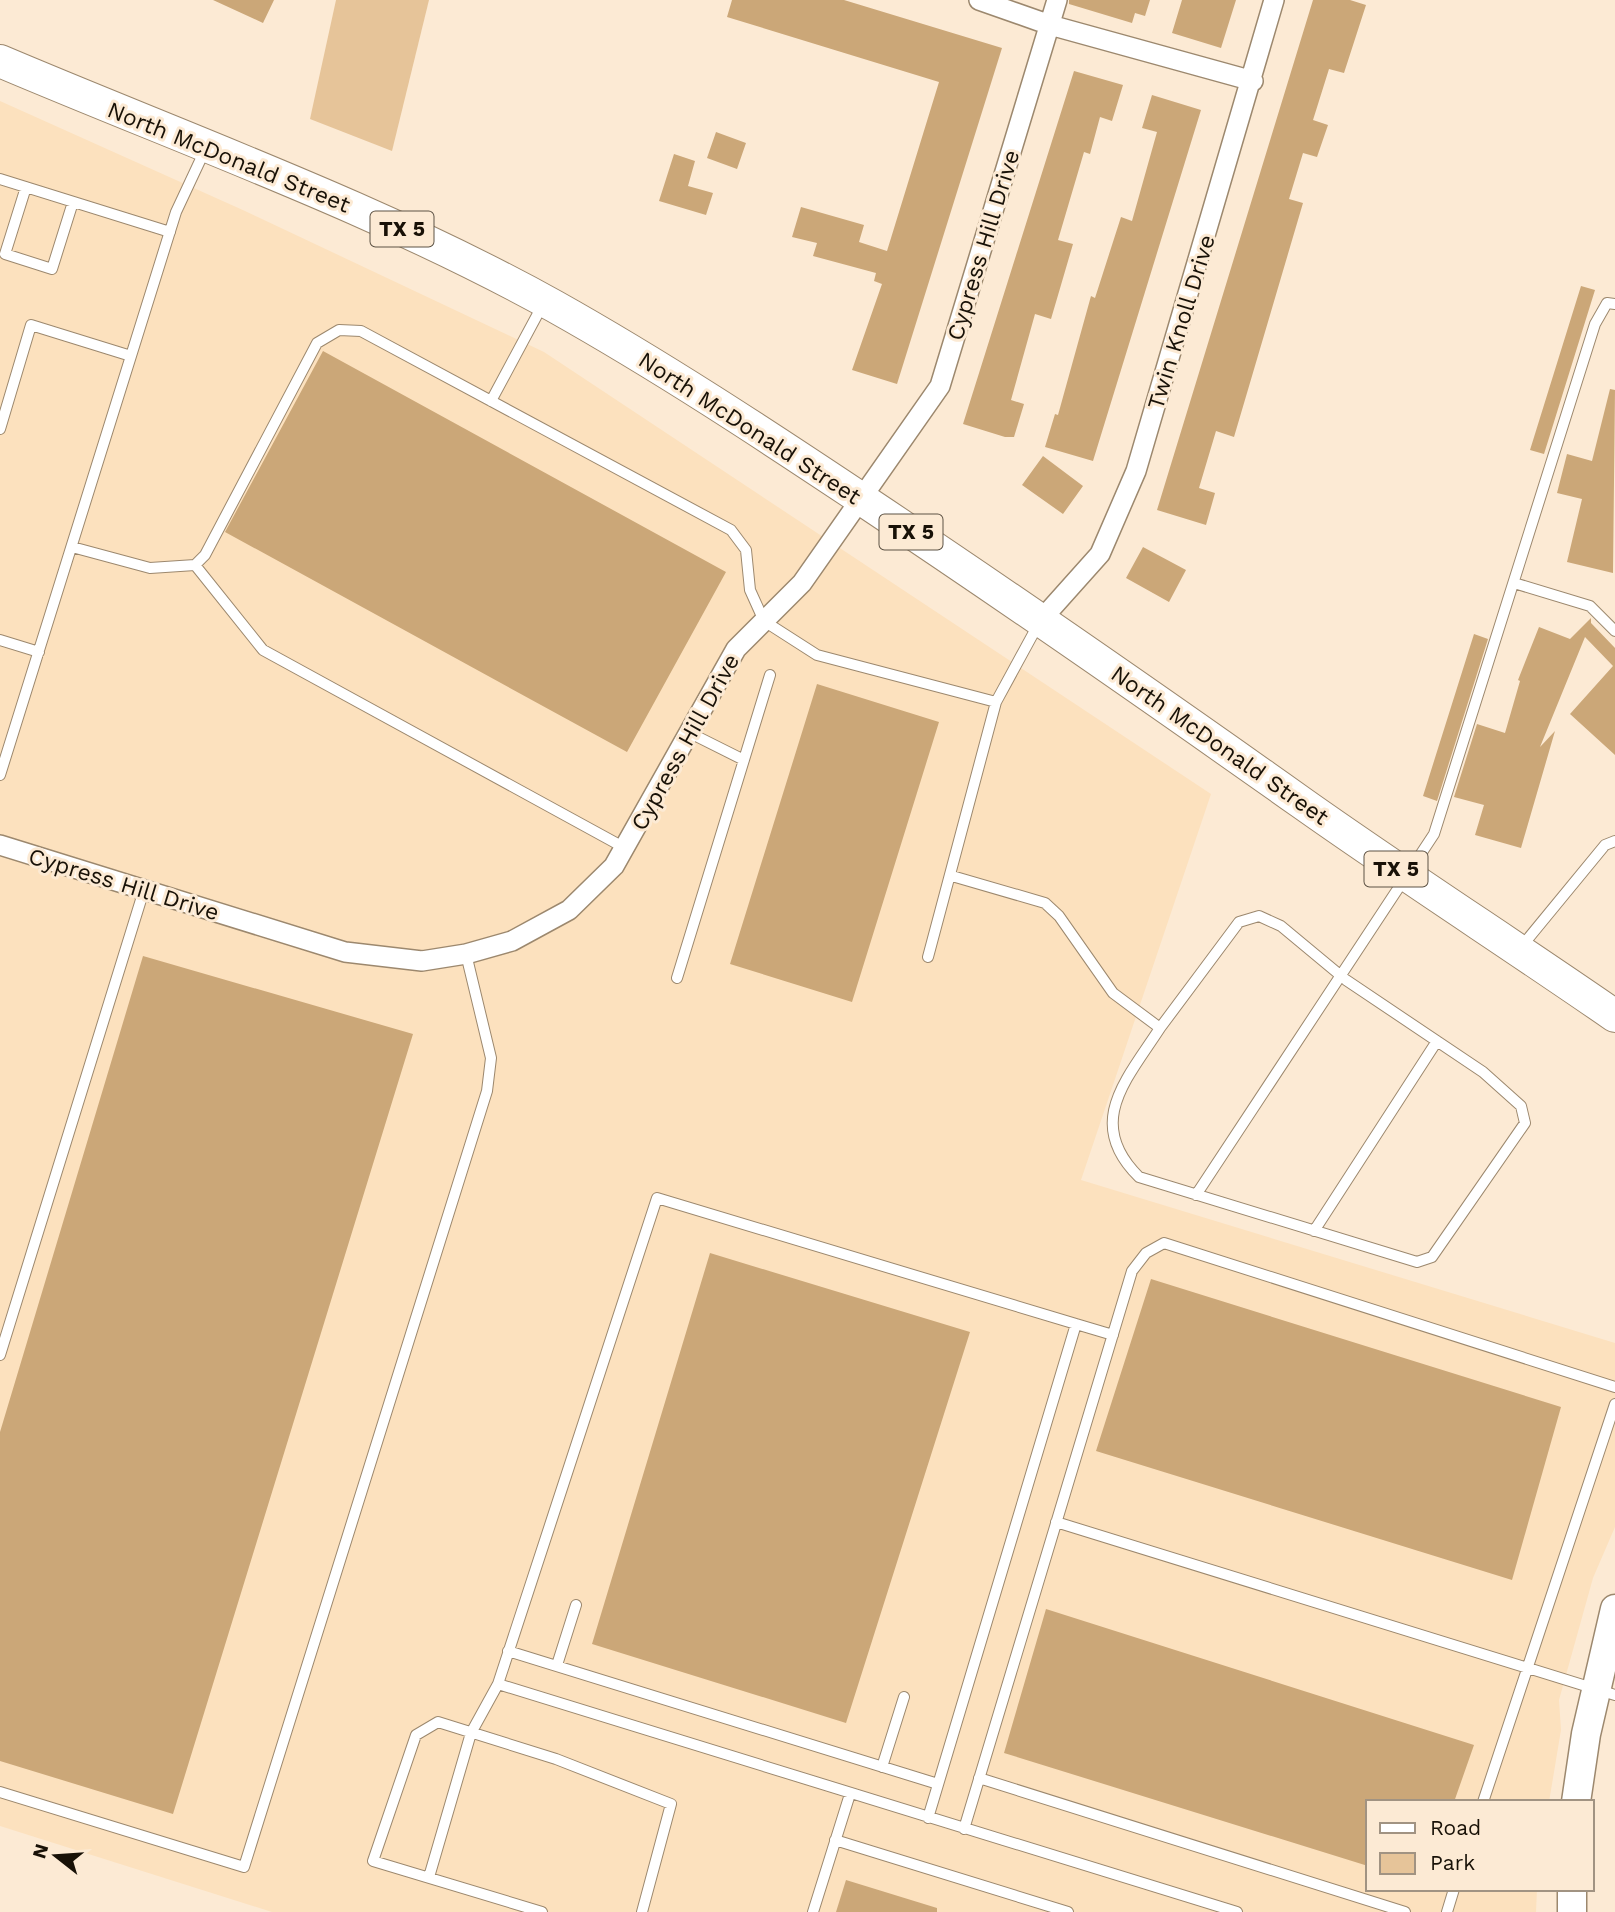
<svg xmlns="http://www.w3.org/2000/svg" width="1615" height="1912" viewBox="0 0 1615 1912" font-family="'Work Sans',sans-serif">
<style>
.built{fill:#fce1be}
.green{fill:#e6c499}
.building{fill:#cba778}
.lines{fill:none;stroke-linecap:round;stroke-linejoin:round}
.lane-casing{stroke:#9c886e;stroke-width:12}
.street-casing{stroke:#9c886e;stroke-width:22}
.secondary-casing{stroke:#9c886e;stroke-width:31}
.primary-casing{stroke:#9c886e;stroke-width:34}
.lane{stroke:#fff;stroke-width:10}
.street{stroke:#fff;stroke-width:19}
.secondary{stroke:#fff;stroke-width:28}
.primary{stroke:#fff;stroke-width:32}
.labels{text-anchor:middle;stroke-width:6;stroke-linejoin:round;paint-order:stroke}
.shield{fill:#fcead4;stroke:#5c5244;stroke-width:2}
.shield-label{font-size:21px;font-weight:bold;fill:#181107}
.street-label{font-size:23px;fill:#181107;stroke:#fcead4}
</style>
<rect width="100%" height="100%" fill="#fcead4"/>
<path class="built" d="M 0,101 L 245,211 L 544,352 L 1211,794 L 1081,1180 L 1615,1343 L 1615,1527 L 1593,1578 L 1559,1700 L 1561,1730 L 1549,1802 L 1368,1802 L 1368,1889 L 1537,1889 L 1536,1912 L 272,1912 L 0,1826 Z"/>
<path class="green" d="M 336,0 L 429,0 L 392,151 L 310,119 Z"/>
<path class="building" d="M 213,0 L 274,0 L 263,23 Z
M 732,0 L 844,0 L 1002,48 L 897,384 L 852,370 L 882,284 L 874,281 L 876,273 L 813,256 L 817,243 L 792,237 L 801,207 L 864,225 L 859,242 L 887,251 L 939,82 L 727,17 Z
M 1069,0 L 1150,0 L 1145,16 L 1135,13 L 1132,23 L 1069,4 Z
M 1182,0 L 1236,0 L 1221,48 L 1172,33 Z
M 1313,0 L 1350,0 L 1366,5 L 1344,73 L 1329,69 L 1313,120 L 1328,125 L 1317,157 L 1303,153 L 1289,199 L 1303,203 L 1234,437 L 1216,431 L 1199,488 L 1215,493 L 1206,525 L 1157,510 Z
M 1074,71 L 1123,85 L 1112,121 L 1100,117 L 1090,154 L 1084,152 L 1058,240 L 1073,244 L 1061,285 L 1051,319 L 1035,314 L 1011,400 L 1024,404 L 1014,437 L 1005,437 L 963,424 Z
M 1152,95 L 1201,110 L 1093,461 L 1045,447 L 1055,414 L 1058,415 L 1091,296 L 1095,298 L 1121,217 L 1132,221 L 1157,132 L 1142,128 Z
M 716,132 L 746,143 L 737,169 L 707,158 Z
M 674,154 L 695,161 L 688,186 L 713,193 L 706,215 L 659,201 Z
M 1581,286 L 1595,290 L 1544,454 L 1530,450 Z
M 323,351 L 726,572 L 627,752 L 225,532 Z
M 1610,389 L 1615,390 L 1613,573 L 1567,562 L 1582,499 L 1557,493 L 1567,454 L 1592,461 Z
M 1043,456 L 1083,486 L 1063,514 L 1022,485 Z
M 1143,547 L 1186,570 L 1169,602 L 1126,578 Z
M 1591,618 L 1591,623 L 1615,648 L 1615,755 L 1570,714 L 1613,666 L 1585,637 L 1540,747 L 1555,731 L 1521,848 L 1475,835 L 1484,805 L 1454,797 L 1477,724 L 1505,733 L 1520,681 L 1518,680 L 1539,627 L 1570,639 Z
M 1474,634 L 1488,639 L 1437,801 L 1423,796 Z
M 817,684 L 939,722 L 852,1002 L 730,964 Z
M 143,956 L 413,1034 L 173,1814 L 0,1761 L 0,1432 Z
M 710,1253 L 970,1332 L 846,1723 L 592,1644 Z
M 1151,1279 L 1561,1407 L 1512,1580 L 1096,1451 Z
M 1046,1609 L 1474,1745 L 1454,1802 L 1368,1802 L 1368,1866 L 1004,1753 Z
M 846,1880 L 937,1908 L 937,1912 L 836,1912 Z"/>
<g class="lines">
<defs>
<path id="lane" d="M 0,179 L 170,232
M 26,187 L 5,254 L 52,269 L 73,202
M 491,401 L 542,306
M 0,429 L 31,325 L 131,356
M 72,547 L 150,568 L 195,565 L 205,555 L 317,343 L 339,330 L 361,331 L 731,530 L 746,550 L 750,590 L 764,621 L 817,655 L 996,702 L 1039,623
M 195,565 L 263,650 L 625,848
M 1514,583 L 1590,606 L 1615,631
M 0,640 L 39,652
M 688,732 L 744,760
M 0,775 L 176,212 L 205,150
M 952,876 L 1045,903 L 1059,916 L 1113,993 L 1160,1028 C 1127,1079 1084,1123 1139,1177 L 1417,1262 L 1432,1257 L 1525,1123 L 1521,1106 L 1483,1072 L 1346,980 L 1281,926 L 1259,916 L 1239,922 L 1160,1028
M 1522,946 L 1605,845 L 1615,841
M 928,957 L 996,702
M 677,978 L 770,675
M 1196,1195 L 1434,834 L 1595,324 L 1607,303 L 1615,304
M 1314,1231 L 1437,1041
M 1076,1324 L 1113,1335
M 0,1355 L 144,890
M 1056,1522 L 1615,1695
M 508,1651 L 938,1784
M 557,1665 L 576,1605
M 882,1767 L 904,1697
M 979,1778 L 1405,1912
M 0,1792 L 244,1867 L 487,1091 L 491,1058 L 466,954
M 1483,1802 L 1615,1404
M 928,1818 L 1076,1324 L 657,1198 L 498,1684 L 1237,1912
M 964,1829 L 1132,1271 L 1146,1253 L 1164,1243 L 1615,1387
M 835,1840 L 1068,1912
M 429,1877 L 471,1733 L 498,1684
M 542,1912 L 373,1861 L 416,1735 L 438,1722 L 556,1759 L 671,1804 L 642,1912
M 813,1912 L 850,1794
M 1447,1912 L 1454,1889"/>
<path id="street" d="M 979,0 L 1050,25 L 1253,81
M 1041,620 L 1100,554 L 1136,471 L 1274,0
M 0,845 L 345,952 L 422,961 L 466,954 L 512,941 L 569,910 L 614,866 L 736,649 L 802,583 L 940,386 L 1057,0"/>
<path id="secondary" d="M 1576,1802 L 1586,1734 L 1615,1609
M 1572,1889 L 1572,1912"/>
<path id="primary" d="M 0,61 C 186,140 377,208 554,306 C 661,366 764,434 866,502 C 1013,600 1158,701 1302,803 C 1405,876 1511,944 1615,1016"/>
</defs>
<use href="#lane" class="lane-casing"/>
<use href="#street" class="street-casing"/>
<use href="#secondary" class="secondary-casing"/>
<use href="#primary" class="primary-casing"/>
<use href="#lane" class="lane"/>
<use href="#street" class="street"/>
<use href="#secondary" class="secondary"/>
<use href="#primary" class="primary"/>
</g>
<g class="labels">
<g class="shield">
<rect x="370.5" y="211.5" width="63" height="35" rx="5"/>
<rect x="879.5" y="514.5" width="63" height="35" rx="5"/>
<rect x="1364.5" y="851.5" width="63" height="35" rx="5"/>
</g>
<g class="shield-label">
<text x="402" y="236">TX 5</text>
<text x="911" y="539">TX 5</text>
<text x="1396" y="876">TX 5</text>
</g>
<g class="street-label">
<text transform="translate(229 157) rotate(22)" y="8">North McDonald Street</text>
<text transform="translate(983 245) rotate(-73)" y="8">Cypress Hill Drive</text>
<text transform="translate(1181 322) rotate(-73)" y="8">Twin Knoll Drive</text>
<text transform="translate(750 428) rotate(33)" y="8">North McDonald Street</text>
<text transform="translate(685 742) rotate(-61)" y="8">Cypress Hill Drive</text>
<text transform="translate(1220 745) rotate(35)" y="8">North McDonald Street</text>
<text transform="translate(124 884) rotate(17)" y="8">Cypress Hill Drive</text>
</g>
</g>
<rect x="1366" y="1800" width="228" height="91" fill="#fcead4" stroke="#a19382" stroke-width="2"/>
<rect x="1380" y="1823" width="35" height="10" fill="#ffffff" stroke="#a19382" stroke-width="2"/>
<text x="1430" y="1835" font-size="21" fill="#181107">Road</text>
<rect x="1380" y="1853" width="35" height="21" fill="#e6c499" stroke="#a19382" stroke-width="2"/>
<text x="1430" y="1870" font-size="21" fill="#181107">Park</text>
<g transform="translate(56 1856) rotate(287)" stroke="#fcead4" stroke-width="5" paint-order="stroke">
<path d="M0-5L12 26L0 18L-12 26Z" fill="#181107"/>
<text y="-10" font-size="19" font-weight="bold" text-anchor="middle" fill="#181107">N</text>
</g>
</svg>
